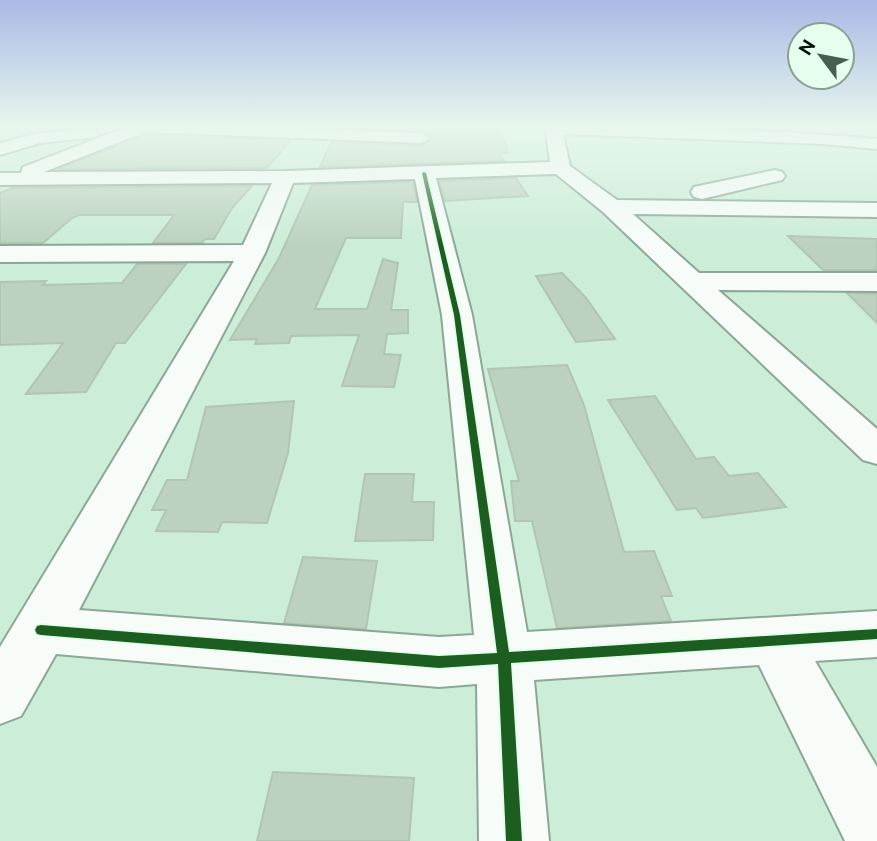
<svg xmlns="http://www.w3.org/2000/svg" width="877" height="841" viewBox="0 0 877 841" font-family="Ubuntu,sans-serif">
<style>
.building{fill:#bcd2bf;stroke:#b0c5b3;stroke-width:2}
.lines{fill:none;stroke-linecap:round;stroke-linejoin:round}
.minor-casing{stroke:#8da797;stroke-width:4}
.minor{fill:#f7fcf9;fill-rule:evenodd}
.cycleway-casing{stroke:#e6feee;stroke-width:4}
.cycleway{fill:#1b5e20;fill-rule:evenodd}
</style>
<rect width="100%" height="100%" fill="#ccedd8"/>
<path class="building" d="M 338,126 L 497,126 L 509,153 L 499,153 L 504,161 L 320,167 L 331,142 L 421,146 L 432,139 L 421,130 Z
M 145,135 L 291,140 L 267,168 L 58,169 Z
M 516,178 L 528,196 L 445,201 L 439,181 Z
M 413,182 L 417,202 L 403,202 L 401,238 L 346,238 L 315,309 L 367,309 L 383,259 L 398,263 L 391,310 L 408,310 L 408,333 L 387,334 L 384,354 L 401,355 L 394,387 L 342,386 L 359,335 L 291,336 L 289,343 L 255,344 L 257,339 L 230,340 L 279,258 L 312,185 Z
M 252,186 L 232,208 L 214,239 L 205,239 L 202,243 L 153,243 L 174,215 L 79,215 L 72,218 L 43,243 L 0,243 L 0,193 L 12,188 Z
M 788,236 L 877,239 L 877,270 L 823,270 Z
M 137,264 L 186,264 L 125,343 L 116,343 L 86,392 L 26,394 L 63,343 L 0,345 L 0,282 L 46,281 L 43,285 L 122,283 Z
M 562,273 L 586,298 L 615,339 L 576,342 L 536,276 Z
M 847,293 L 877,294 L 877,323 Z
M 567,365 L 584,405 L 624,552 L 654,551 L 672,596 L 661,596 L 671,621 L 557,628 L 532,521 L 515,521 L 511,481 L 519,481 L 488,369 Z
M 655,396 L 696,459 L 714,457 L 729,476 L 758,473 L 786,507 L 703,518 L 696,508 L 677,510 L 608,400 Z
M 294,401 L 288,453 L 267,523 L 222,522 L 218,532 L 156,531 L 166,510 L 152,510 L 167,480 L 187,480 L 206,407 Z
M 365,474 L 414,474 L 412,502 L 434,502 L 433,540 L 355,541 Z
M 303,557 L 377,561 L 366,629 L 284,623 Z
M 273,772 L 414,778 L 409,841 L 257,841 Z"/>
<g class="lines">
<defs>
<path id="minor" d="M 129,126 L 253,126 L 421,133 L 430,138 L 421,143 L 145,132 L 44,172 L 285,171 L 550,162 L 545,126 C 655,126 767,129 877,139 L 877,149 L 823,144 L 563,134 L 570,166 L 617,200 L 877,203 L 877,217 L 633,214 L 699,273 L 877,273 L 877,291 L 718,290 L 877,429 L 877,464 L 863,460 L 603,212 L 556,174 L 436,178 L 472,315 L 527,632 L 877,611 L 877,657 L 815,661 L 877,767 L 877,841 L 845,841 L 759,665 L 534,680 L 549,841 L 479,841 L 477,684 L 439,687 L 56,654 L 21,716 L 0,724 L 0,647 L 234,261 L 0,262 L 0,246 L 243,245 L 272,183 L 0,185 L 0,173 L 21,173 L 23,167 ZM 415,179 L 442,315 L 474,635 L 439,637 L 79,610 L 265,253 L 293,183 Z
M 90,128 L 99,133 L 96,137 L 40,143 L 0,155 L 0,143 L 39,133 Z
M 775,170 L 782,172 L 785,176 L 782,180 L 702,199 L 694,197 L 691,192 L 694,187 Z"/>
</defs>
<use href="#minor" class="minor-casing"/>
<use href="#minor" class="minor"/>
<defs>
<path id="cycleway" d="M 424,172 L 426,173 L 460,315 L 509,652 L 877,629 L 877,639 L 511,663 L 522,841 L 506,841 L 498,664 L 439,668 L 41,635 L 37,634 L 35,630 L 37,626 L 41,625 L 439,656 L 497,653 L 454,315 L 422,173 Z"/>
</defs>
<use href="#cycleway" class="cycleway-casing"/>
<use href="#cycleway" class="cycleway"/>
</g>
<linearGradient id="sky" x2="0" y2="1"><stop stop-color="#abb9e6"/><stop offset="0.52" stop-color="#e8f7ed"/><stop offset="1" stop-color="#e8f7ed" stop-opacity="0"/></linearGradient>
<rect width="877" height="244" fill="url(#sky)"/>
<g transform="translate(821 56) rotate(302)"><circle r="33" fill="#e6feee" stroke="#8aa091" stroke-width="2"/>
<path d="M0-5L12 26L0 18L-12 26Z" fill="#475f50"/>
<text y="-10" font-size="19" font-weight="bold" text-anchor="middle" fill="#001206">N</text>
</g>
</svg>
